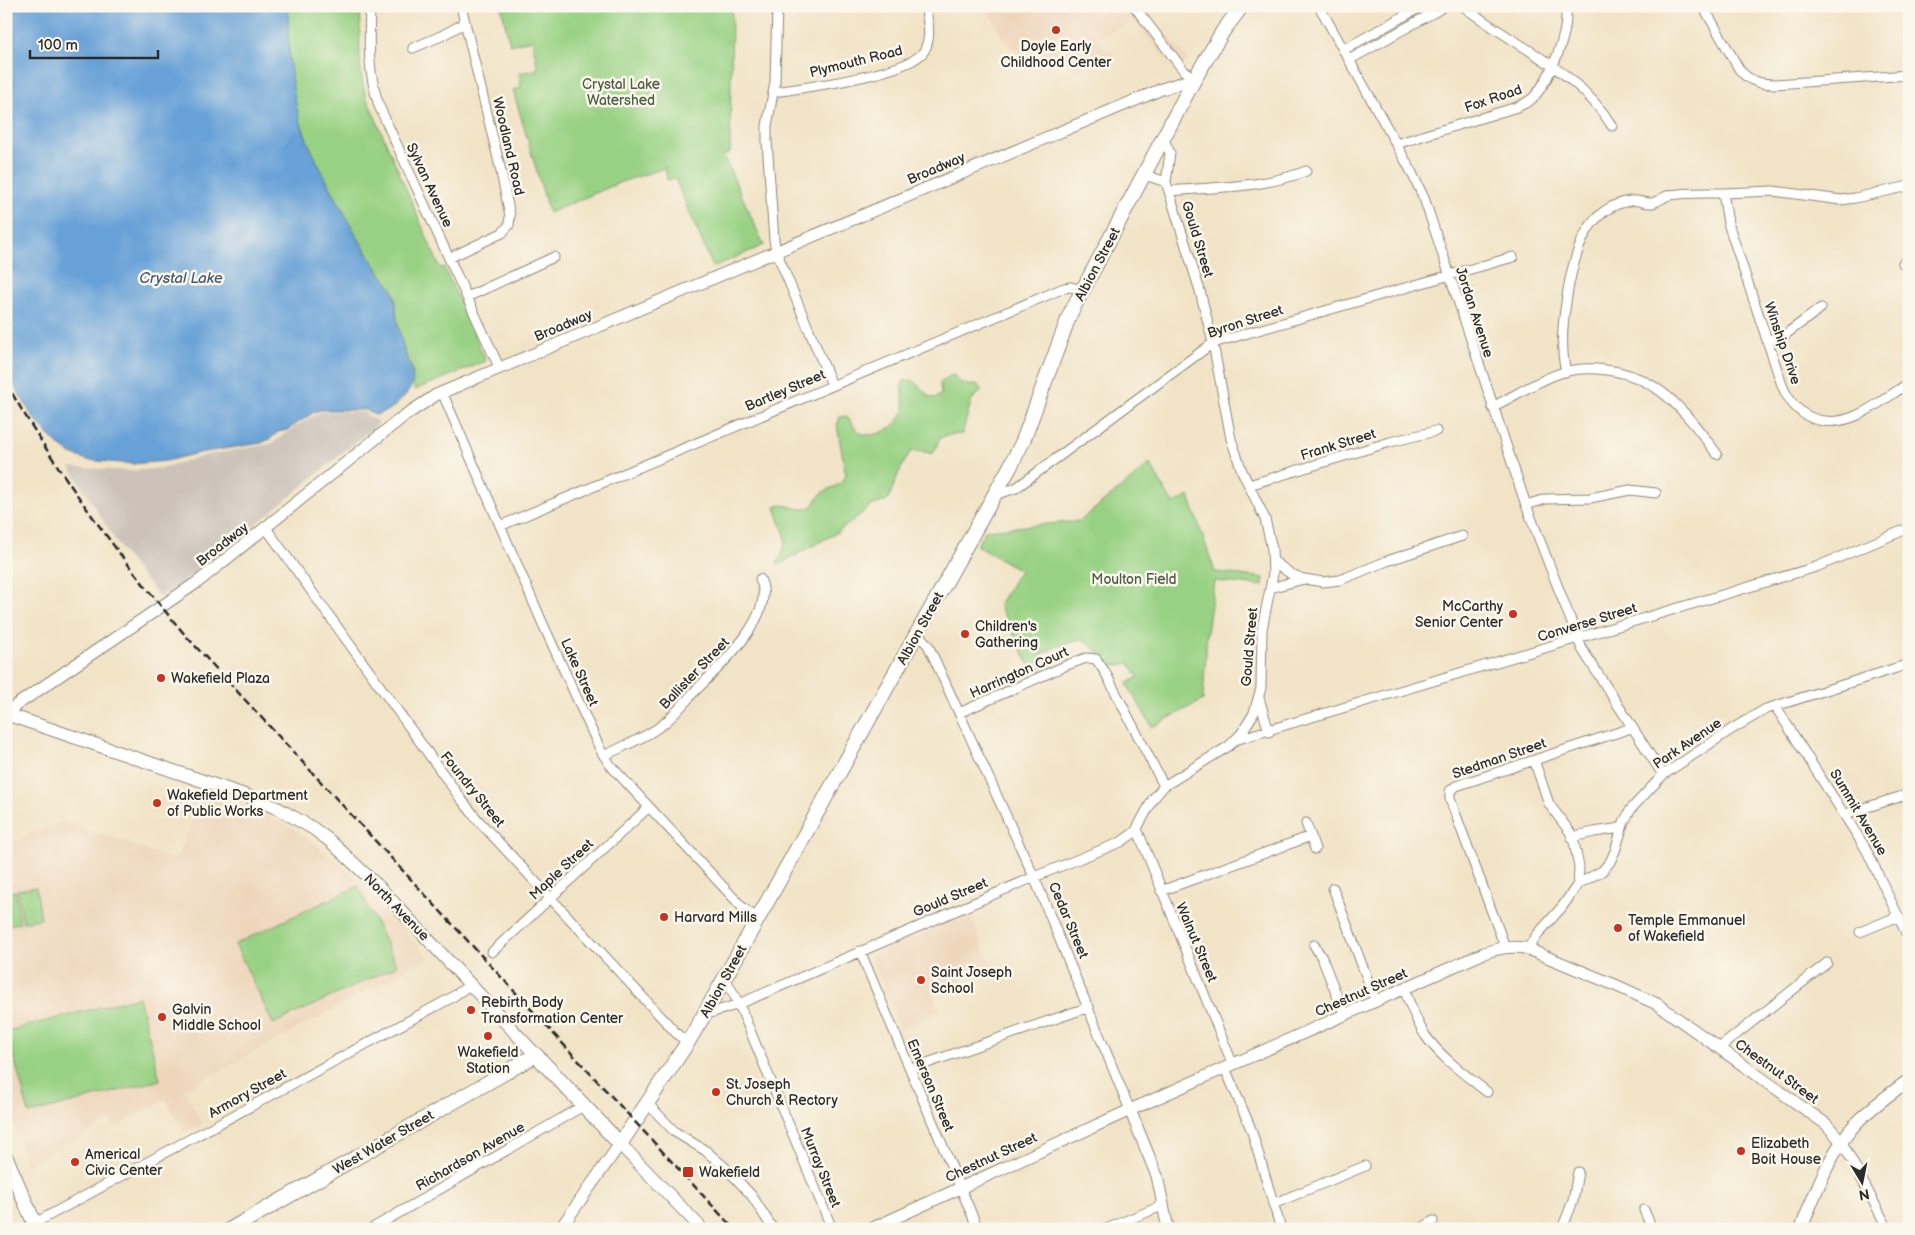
<svg xmlns="http://www.w3.org/2000/svg" width="1915" height="1235" viewBox="0 0 1915 1235" font-family="'Balsamiq Sans',sans-serif">
<style>
.built{fill:#eed6bb}
.industrial{fill:#ccc2b9}
.green{fill:#98d183;stroke:#627e57}
.water{fill:#68a1d7;stroke:#4a6681}
.lines{fill:none;stroke-linecap:round;stroke-linejoin:round}
.minor-casing{stroke:#8e8778;stroke-width:11}
.tertiary-casing{stroke:#8e8778;stroke-width:13}
.secondary-casing{stroke:#8e8778;stroke-width:14}
.primary-casing{stroke:#8e8778;stroke-width:16}
.minor{stroke:#fff;stroke-width:9}
.tertiary{stroke:#fff;stroke-width:11}
.secondary{stroke:#fff;stroke-width:12}
.primary{stroke:#fff;stroke-width:14}
.rail{stroke:#2b2b2b;stroke-width:2.5;stroke-dasharray:8 4;stroke-linecap:butt}
.poi-dot{fill:#c8321e;stroke:#fbf7ec;stroke-width:2}
.labels{text-anchor:middle;stroke-width:5;stroke-linejoin:round;paint-order:stroke}
.poi-label{font-size:14px;fill:#2b2b2b;stroke:#fbf7ec;text-anchor:start}
.street-label{font-size:14px;fill:#2b2b2b;stroke:#fbf7ec}
.park-label{font-size:14px;fill:#4c5d45;stroke:#fbf7ec}
.water-label{font-size:15px;font-style:italic;fill:#435a70;stroke:#fbf7ec}
</style>
<rect width="100%" height="100%" fill="#fbf7ec"/>
<filter id="ink" filterUnits="userSpaceOnUse"><feTurbulence type="fractalNoise" baseFrequency=".02" numOctaves="2"/><feDisplacementMap in="SourceGraphic" scale="10" xChannelSelector="R" yChannelSelector="G"/><feConvolveMatrix kernelMatrix="1 2 1 2 8 2 1 2 1" color-interpolation-filters="sRGB"/></filter>
<filter id="wash" filterUnits="userSpaceOnUse"><feTurbulence type="fractalNoise" baseFrequency=".0096" numOctaves="4" result="noise"/><feDisplacementMap in="SourceGraphic" scale="20" xChannelSelector="R" yChannelSelector="G"/><feGaussianBlur stdDeviation="1.12" result="paint"/><feColorMatrix in="noise" values="0 0 0 0 0 0 0 0 0 0 0 0 0 0 0 0 0 1.4 0 .05"/><feComposite in="paint" operator="in"/></filter>
<g filter="url(#wash)">
<rect width="100%" height="100%" fill="#f1e3c6"/>
<path class="built" d="M 985,6 L 1143,6 L 1189,60 L 1176,70 L 1134,21 L 1093,39 L 1115,54 L 1080,69 L 1032,51 L 1023,55 L 1006,43 Z
M 202,792 L 248,807 L 292,828 L 312,841 L 357,878 L 429,957 L 184,1090 L 202,1124 L 184,1133 L 166,1099 L 115,1127 L 111,1120 L 26,1166 L 15,1127 L 6,1061 L 6,843 L 64,822 L 170,858 L 179,856 Z
M 968,913 L 992,967 L 932,993 L 940,1011 L 900,1029 L 871,956 Z"/>
<path class="industrial" d="M 321,412 L 363,412 L 379,423 L 216,557 L 160,598 L 122,551 L 70,467 L 130,471 L 161,468 L 207,455 L 271,444 L 296,426 Z"/>
<path class="green" d="M 288,6 L 361,6 C 360,37 357,66 366,96 L 440,268 L 444,267 L 486,361 L 415,390 L 412,383 L 412,367 L 405,354 L 397,322 L 396,300 L 393,290 C 370,261 352,228 335,196 C 320,168 304,139 297,109 C 289,75 288,40 288,6 Z
M 501,6 L 732,6 L 730,153 L 723,155 L 764,245 L 713,267 L 675,179 L 667,180 L 665,168 L 621,182 L 549,213 L 513,90 L 521,88 L 519,73 L 538,69 L 532,40 L 510,45 Z
M 954,375 C 960,384 966,387 977,384 L 982,391 L 974,397 L 971,402 L 962,434 L 947,435 L 940,438 L 933,454 L 921,451 L 910,452 L 899,472 L 888,500 L 871,506 L 838,532 L 778,565 L 777,563 L 782,555 L 786,539 L 775,507 C 785,502 795,510 805,509 C 816,508 814,500 821,494 C 829,487 841,487 846,476 L 837,425 L 840,417 L 846,416 C 851,420 853,427 858,431 C 873,443 902,425 904,408 C 905,398 898,390 904,381 L 913,380 L 930,397 L 935,398 L 941,395 L 940,383 L 950,376 Z
M 1150,464 L 1173,504 L 1189,496 L 1215,572 L 1264,578 L 1263,586 L 1214,581 L 1207,633 L 1203,700 L 1152,727 L 1127,684 L 1138,677 L 1129,662 L 1126,664 L 1113,665 L 1083,639 L 1057,646 L 1039,656 L 1043,666 L 1032,671 L 999,605 L 1020,570 L 977,546 L 985,530 L 1080,521 Z
M 358,886 L 397,966 L 273,1024 L 235,944 Z
M 36,887 L 41,919 L 23,922 L 17,890 Z
M 15,891 L 20,923 L 6,925 L 6,893 Z
M 139,997 L 160,1080 L 29,1114 L 7,1031 Z"/>
<path class="water" d="M 6,6 L 288,6 C 288,40 289,75 297,109 C 304,139 320,168 335,196 C 352,228 370,261 393,290 C 397,302 395,312 398,324 C 400,334 402,345 405,354 C 413,374 419,382 401,400 C 394,408 386,412 375,415 L 366,410 L 321,410 L 316,411 L 287,430 L 278,432 L 270,439 L 261,443 L 198,453 L 166,461 L 133,464 L 87,460 L 71,454 L 58,445 L 33,417 L 6,372 Z"/>
</g>
<g filter="url(#ink)">
<g class="lines">
<defs>
<path id="minor" d="M 370,6 C 369,45 367,68 379,106 L 499,367
M 777,6 L 775,82 L 767,126 L 767,141 L 774,240 L 776,251 L 832,385
M 1134,6 L 1184,71 L 1195,78
M 1319,6 L 1409,167 L 1424,198 L 1526,505 L 1582,649 L 1663,775
M 1463,6 C 1514,46 1577,69 1612,126
M 1703,6 L 1739,69 C 1748,81 1760,84 1775,84 L 1909,75
M 413,48 L 441,36 L 465,23
M 1343,50 L 1422,6
M 1349,60 L 1445,6
M 774,92 C 803,88 910,74 924,51 C 932,38 928,21 925,6
M 1396,144 L 1517,107 C 1524,104 1529,102 1534,97 C 1550,79 1571,30 1565,6
M 1145,175 L 1166,182
M 1169,191 C 1213,187 1264,188 1306,171
M 1723,193 L 1773,191 L 1841,200 L 1855,198 L 1909,186
M 449,258 L 502,233 L 509,225 L 510,216 L 500,167 L 461,6
M 1903,263 L 1909,260
M 467,297 L 554,257
M 1767,341 L 1786,334 L 1821,308
M 1566,372 C 1559,343 1564,313 1569,284 C 1576,250 1588,207 1630,201 C 1637,199 1645,204 1652,203 C 1658,202 1664,196 1670,195 C 1687,192 1706,193 1723,193 L 1728,223 L 1782,385 C 1788,400 1797,412 1812,418 C 1848,432 1880,401 1909,383
M 442,392 L 542,622 L 601,751 L 611,766 L 743,908 L 758,919
M 1492,407 C 1515,396 1539,379 1564,372 C 1577,368 1592,368 1606,370 C 1660,376 1686,413 1717,454
M 1249,485 L 1390,442 L 1436,431
M 995,495 L 1016,488 L 1213,343 L 1513,257
M 1526,505 L 1546,499 L 1590,498 L 1630,490 L 1656,493
M 500,526 L 1064,288 L 1071,287 L 1083,290
M 266,528 L 461,799 L 477,819 L 678,1035 L 688,1042
M 1273,561 L 1291,574 L 1303,579
M 1270,588 L 1304,579 L 1323,582 L 1340,580 L 1387,561 L 1462,536
M 917,633 L 928,645 L 1034,877 L 1130,1110
M 1259,698 L 1269,732
M 1775,706 L 1866,849 L 1909,939
M 959,713 L 1067,665 L 1086,658 L 1096,659 L 1105,672 L 1164,786
M 1235,740 L 1816,567 L 1909,528
M 604,756 C 623,746 645,738 662,725 C 674,716 684,703 694,692 C 717,669 778,615 760,579
M 1534,760 L 1549,804 L 1570,832 L 1574,842 L 1579,867 L 1578,884
M 1845,814 L 1909,794
M 1306,823 L 1315,849
M 1137,829 L 1233,1065
M 1572,837 L 1594,832 L 1621,828
M 1333,888 L 1376,1002
M 1161,891 L 1311,836
M 1860,932 L 1899,916
M 1314,945 L 1322,958 L 1345,1016
M 1505,947 L 1450,799 L 1450,791 L 1456,786 L 1631,728
M 1527,950 L 1537,935 L 1562,907 L 1578,884 L 1602,871 L 1610,862 L 1615,851 L 1624,822 L 1631,809 L 1663,775 L 1732,729 L 1766,709 L 1909,664
M 860,951 L 978,1229
M 492,952 L 649,807
M 725,978 L 739,1004 L 832,1229
M 1404,989 C 1410,1004 1416,1021 1425,1035 C 1441,1058 1466,1075 1487,1092
M 704,1015 L 739,1004 L 1034,877 L 1121,842 L 1135,832 L 1153,799 L 1164,786 L 1229,746 L 1241,734 L 1254,713 L 1261,688 L 1262,629 L 1273,574 L 1272,549 L 1265,519 L 1242,471 L 1231,439 L 1213,343 L 1200,291 L 1166,182 L 1170,153 L 1164,140
M 1719,1048 L 1827,963
M 1225,1068 L 1251,1129 L 1281,1229
M 910,1069 L 1089,1007
M 647,1103 L 675,1132 L 706,1151 L 729,1171 L 752,1196 L 773,1229
M 1842,1142 L 1888,1229
M 1273,1204 L 1365,1166
M 1644,1210 L 1652,1229
M 35,1223 L 451,998 L 471,984
M 371,1229 L 583,1106
M 1106,1229 L 1164,1205
M 1421,1229 L 1433,1221
M 1562,1229 L 1573,1201 L 1578,1172"/>
<path id="tertiary" d="M 6,712 L 199,581 L 404,416 L 436,395 L 1162,89 L 1195,78
M 1130,1110 L 1157,1176 L 1168,1229
M 560,1229 L 620,1144
M 871,1229 L 1130,1110 L 1484,953 C 1498,948 1510,946 1525,948 L 1615,985 L 1657,1004 L 1826,1124 L 1842,1142"/>
<path id="secondary" d="M 6,714 L 253,798 L 279,809 L 314,829 L 330,841 L 379,887 L 536,1055
M 620,1144 L 702,1229
M 1801,1229 C 1816,1191 1830,1151 1858,1121 C 1873,1106 1891,1093 1909,1080"/>
<path id="primary" d="M 6,1158 L 37,1229
M 231,1229 L 536,1055 L 620,1144 L 688,1042 L 704,1015 L 1010,467 L 1023,441 L 1070,314 L 1195,78 L 1223,31 L 1242,6"/>
</defs>
<use href="#minor" class="minor-casing"/>
<use href="#tertiary" class="tertiary-casing"/>
<use href="#secondary" class="secondary-casing"/>
<use href="#primary" class="primary-casing"/>
<use href="#minor" class="minor"/>
<use href="#tertiary" class="tertiary"/>
<use href="#secondary" class="secondary"/>
<use href="#primary" class="primary"/>
<path class="rail" d="M 6,383 C 58,473 119,557 186,636 L 734,1229"/>
</g>
</g>
<g class="poi-dot">
<circle cx="1056" cy="30" r="5"/>
<circle cx="1513" cy="614" r="5"/>
<circle cx="965" cy="634" r="5"/>
<circle cx="161" cy="678" r="5"/>
<circle cx="157" cy="803" r="5"/>
<circle cx="664" cy="917" r="5"/>
<circle cx="1618" cy="928" r="5"/>
<circle cx="921" cy="980" r="5"/>
<circle cx="471" cy="1010" r="5"/>
<circle cx="162" cy="1017" r="5"/>
<circle cx="488" cy="1036" r="5"/>
<circle cx="716" cy="1092" r="5"/>
<circle cx="1741" cy="1151" r="5"/>
<circle cx="75" cy="1162" r="5"/>
<rect x="682" y="1166" width="12" height="12" rx="2.5"/>
</g>
<g class="labels">
<g class="poi-label">
<text x="1056" y="51" text-anchor="middle">Doyle Early<tspan x="1056" dy="16">Childhood Center</tspan></text>
<text x="1503" y="611" text-anchor="end">McCarthy<tspan x="1503" dy="16">Senior Center</tspan></text>
<text x="975" y="631">Children's<tspan x="975" dy="16">Gathering</tspan></text>
<text x="171" y="683">Wakefield Plaza</text>
<text x="167" y="800">Wakefield Department<tspan x="167" dy="16">of Public Works</tspan></text>
<text x="674" y="922">Harvard Mills</text>
<text x="1628" y="925">Temple Emmanuel<tspan x="1628" dy="16">of Wakefield</tspan></text>
<text x="931" y="977">Saint Joseph<tspan x="931" dy="16">School</tspan></text>
<text x="481" y="1007">Rebirth Body<tspan x="481" dy="16">Transformation Center</tspan></text>
<text x="172" y="1014">Galvin<tspan x="172" dy="16">Middle School</tspan></text>
<text x="488" y="1057" text-anchor="middle">Wakefield<tspan x="488" dy="16">Station</tspan></text>
<text x="726" y="1089">St. Joseph<tspan x="726" dy="16">Church &amp; Rectory</tspan></text>
<text x="1751" y="1148">Elizabeth<tspan x="1751" dy="16">Boit House</tspan></text>
<text x="85" y="1159">Americal<tspan x="85" dy="16">Civic Center</tspan></text>
<text x="699" y="1177">Wakefield</text>
</g>
<g class="street-label">
<text transform="translate(856 61) rotate(-14)" y="5">Plymouth Road</text>
<text transform="translate(1493 98) rotate(-19)" y="5">Fox Road</text>
<text transform="translate(509 146) rotate(77)" y="5">Woodland Road</text>
<text transform="translate(936 168) rotate(-23)" y="5">Broadway</text>
<text transform="translate(430 185) rotate(65)" y="5">Sylvan Avenue</text>
<text transform="translate(1198 239) rotate(73)" y="5">Gould Street</text>
<text transform="translate(1097 264) rotate(-62)" y="5">Albion Street</text>
<text transform="translate(1475 312) rotate(72)" y="5">Jordan Avenue</text>
<text transform="translate(1245 321) rotate(-18)" y="5">Byron Street</text>
<text transform="translate(563 325) rotate(-23)" y="5">Broadway</text>
<text transform="translate(1783 343) rotate(71)" y="5">Winship Drive</text>
<text transform="translate(785 390) rotate(-23)" y="5">Bartley Street</text>
<text transform="translate(1338 444) rotate(-17)" y="5">Frank Street</text>
<text transform="translate(222 544) rotate(-38)" y="5">Broadway</text>
<text transform="translate(1587 622) rotate(-17)" y="5">Converse Street</text>
<text transform="translate(920 628) rotate(-61)" y="5">Albion Street</text>
<text transform="translate(1249 647) rotate(-85)" y="5">Gould Street</text>
<text transform="translate(580 672) rotate(66)" y="5">Lake Street</text>
<text transform="translate(1019 672) rotate(-24)" y="5">Harrington Court</text>
<text transform="translate(694 673) rotate(-46)" y="5">Ballister Street</text>
<text transform="translate(1687 743) rotate(-34)" y="5">Park Avenue</text>
<text transform="translate(1499 758) rotate(-19)" y="5">Stedman Street</text>
<text transform="translate(473 789) rotate(51)" y="5">Foundry Street</text>
<text transform="translate(1859 812) rotate(59)" y="5">Summit Avenue</text>
<text transform="translate(561 869) rotate(-43)" y="5">Maple Street</text>
<text transform="translate(950 897) rotate(-23)" y="5">Gould Street</text>
<text transform="translate(397 907) rotate(46)" y="5">North Avenue</text>
<text transform="translate(1069 920) rotate(67)" y="5">Cedar Street</text>
<text transform="translate(1197 942) rotate(67)" y="5">Walnut Street</text>
<text transform="translate(723 981) rotate(-61)" y="5">Albion Street</text>
<text transform="translate(1361 992) rotate(-24)" y="5">Chestnut Street</text>
<text transform="translate(1777 1071) rotate(36)" y="5">Chestnut Street</text>
<text transform="translate(931 1085) rotate(67)" y="5">Emerson Street</text>
<text transform="translate(247 1093) rotate(-29)" y="5">Armory Street</text>
<text transform="translate(383 1142) rotate(-30)" y="5">West Water Street</text>
<text transform="translate(470 1156) rotate(-30)" y="5">Richardson Avenue</text>
<text transform="translate(991 1157) rotate(-25)" y="5">Chestnut Street</text>
<text transform="translate(821 1167) rotate(68)" y="5">Murray Street</text>
</g>
<g class="park-label">
<text x="621" y="89">Crystal Lake<tspan x="621" dy="16">Watershed</tspan></text>
<text x="1134" y="584">Moulton Field</text>
</g>
<g class="water-label">
<text x="181" y="283">Crystal Lake</text>
</g>
</g>
<rect width="1915" height="1235" fill="none" stroke="#fbf7ec" stroke-width="25"/>
<g transform="translate(1862 1182) rotate(170)" stroke="#fbf7ec" stroke-width="4" paint-order="stroke">
<path d="M0-4L9 19L0 12L-9 19Z" fill="#2b2b2b"/>
<text y="-8" font-size="14" font-weight="bold" text-anchor="middle" fill="#2b2b2b">N</text>
</g>
<path d="M30 50v8h128v-8" fill="none" stroke="#2b2b2b" stroke-width="2.5"/>
<text x="38" y="50" font-size="15" fill="#2b2b2b" stroke="#fbf7ec" stroke-width="4" paint-order="stroke">100 m</text>
</svg>
